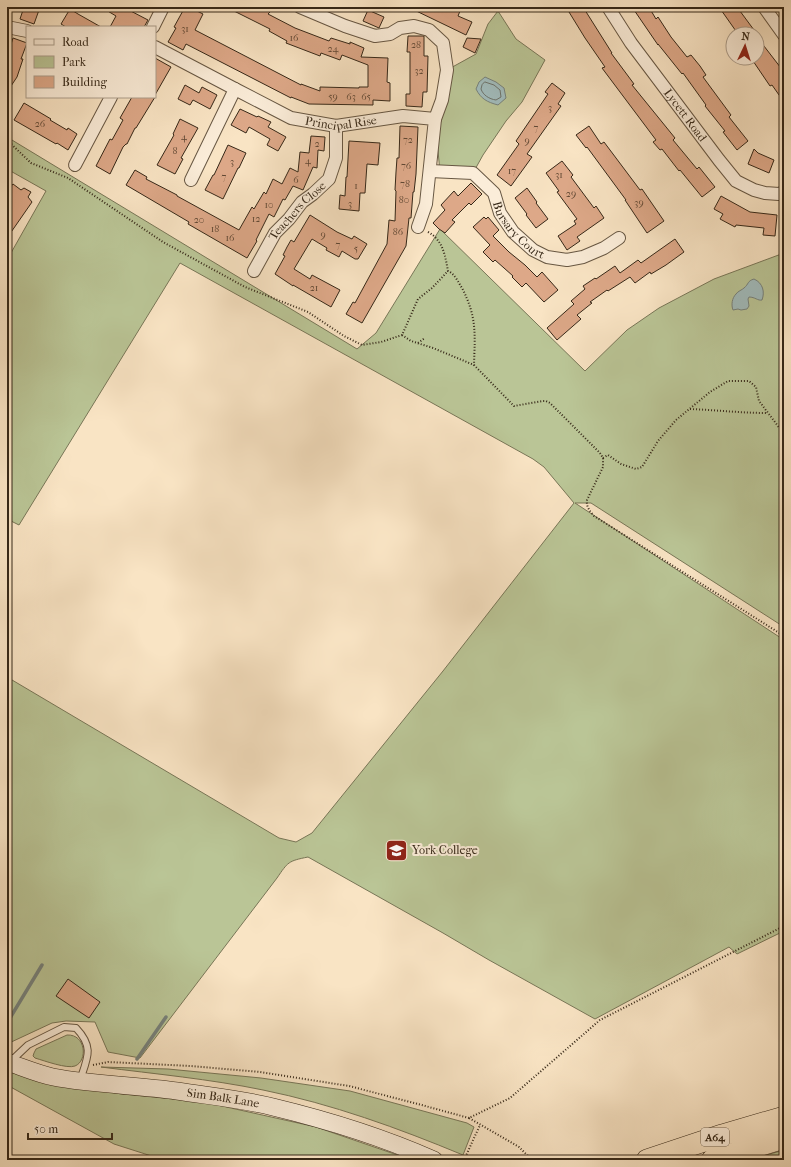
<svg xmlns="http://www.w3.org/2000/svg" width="791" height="1167" viewBox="0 0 791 1167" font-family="'IM FELL French Canon',serif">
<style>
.green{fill:#bac596;stroke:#787657}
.water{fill:#a1bcbd;stroke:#76817b}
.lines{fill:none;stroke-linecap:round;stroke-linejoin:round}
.shore{stroke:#6c726a;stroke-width:1}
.stream{stroke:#76817b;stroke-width:3.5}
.building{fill:#dda888;stroke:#362818}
.lane-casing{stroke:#675743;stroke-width:8}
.street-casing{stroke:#675743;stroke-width:14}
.secondary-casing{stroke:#362818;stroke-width:18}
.highway-casing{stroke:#362818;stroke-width:22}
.path{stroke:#362818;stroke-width:2;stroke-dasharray:1 2;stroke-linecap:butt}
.lane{stroke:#fbedd9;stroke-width:6}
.street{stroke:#fbedd9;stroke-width:12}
.secondary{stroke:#fbedd9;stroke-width:17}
.highway{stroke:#f9e4c4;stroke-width:21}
.labels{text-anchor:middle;stroke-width:4;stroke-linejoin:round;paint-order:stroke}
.number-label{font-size:10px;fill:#604834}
.shield{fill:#fbedd9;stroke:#716352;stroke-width:1}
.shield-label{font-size:11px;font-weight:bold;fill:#362818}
.street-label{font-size:12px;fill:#362818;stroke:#fbedd9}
.poi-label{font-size:12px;fill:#362818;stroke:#fbedd9;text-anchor:start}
</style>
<rect width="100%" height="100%" fill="#f9e4c4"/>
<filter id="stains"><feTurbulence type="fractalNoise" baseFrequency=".005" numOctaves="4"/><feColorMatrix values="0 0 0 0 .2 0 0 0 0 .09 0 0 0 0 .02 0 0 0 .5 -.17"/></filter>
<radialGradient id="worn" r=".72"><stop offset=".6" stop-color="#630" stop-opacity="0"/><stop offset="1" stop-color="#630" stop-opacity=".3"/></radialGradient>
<path class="green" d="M 498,11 L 516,39 L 545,60 L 522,102 L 506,121 L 483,155 L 473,173 L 440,172 L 435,119 L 447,70 L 476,54 L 488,24 Z
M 7,137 L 357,349 L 376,333 L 440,229 L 585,371 L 627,330 L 659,308 L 714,279 L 784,253 L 784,627 L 591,503 L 575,503 L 784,640 L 784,931 L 737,954 L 729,947 L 595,1019 L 489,960 L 443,933 L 308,857 C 288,861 288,862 277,878 L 140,1058 L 108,1052 L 95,1022 L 66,1021 L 52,1023 L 7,1044 L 7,677 L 279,838 L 296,842 L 312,833 L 443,671 L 574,503 L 544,467 L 533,459 L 180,263 L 19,525 L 7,519 L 7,260 L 46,191 L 7,169 Z
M 67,1035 C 86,1034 88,1061 75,1066 C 67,1069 45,1061 35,1058 L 33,1056 L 34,1053 L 36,1049 Z
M 101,1067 L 168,1069 L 261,1078 L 350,1091 L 467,1123 L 474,1127 L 463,1155 C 398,1128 332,1104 263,1090 C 210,1079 155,1074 101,1067 Z
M 7,1071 L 41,1081 L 122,1094 L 204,1102 L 316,1127 L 412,1160 L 164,1160 L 114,1144 L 7,1085 Z
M 784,1150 L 784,1160 L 749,1160 Z"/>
<path class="water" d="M 485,77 L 496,82 L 504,88 L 506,98 L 498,105 C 487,102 481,99 476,89 L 479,82 Z
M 754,279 C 763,283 765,292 762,300 C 758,301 755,297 749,297 L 748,299 L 749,306 L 747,309 L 741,310 L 738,309 L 733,310 C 731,305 732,298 736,294 C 738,291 742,290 744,288 C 749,284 747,281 754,279 Z"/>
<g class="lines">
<path class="shore" d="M 485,82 L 494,85 L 500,90 L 501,97 L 496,100 C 489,99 483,95 481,89 L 482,85 Z"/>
<path class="stream" d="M 7,1023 L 42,965
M 137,1059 L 166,1017"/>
</g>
<path class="building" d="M 24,7 L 31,7 L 39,10 L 34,24 L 20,19 Z
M 101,7 L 123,7 L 148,20 L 144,27 L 110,27 L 116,16 Z
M 185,7 L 197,7 L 195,10 L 203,14 L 195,30 L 301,85 L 301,84 L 320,91 L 320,87 L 359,88 L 359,87 L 368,87 L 368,65 L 342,55 L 340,60 L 321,53 L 320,56 L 286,43 L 287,41 L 269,31 L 270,29 L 226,7 L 260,7 L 270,12 L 268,14 L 295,28 L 329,41 L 331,38 L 350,44 L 350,42 L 364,48 L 361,57 L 388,58 L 387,82 L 390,83 L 390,101 L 373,100 L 373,105 L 309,104 L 291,97 L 291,98 L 186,44 L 183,50 L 168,42 L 176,28 L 174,27 Z
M 408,7 L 451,7 L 460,11 L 458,16 L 472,22 L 466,35 Z
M 578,7 L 583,7 L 612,53 L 611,53 L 634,84 L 632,85 L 675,138 L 673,140 L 697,169 L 699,167 L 715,187 L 702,197 L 680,170 L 679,171 L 662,149 L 660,150 L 653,142 L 656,140 L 602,68 L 605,67 L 585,38 L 569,12 Z
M 632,7 L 654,7 L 650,9 L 656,19 L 658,17 L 671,37 L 687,57 L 691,55 L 700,66 L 706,75 L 703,77 L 731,115 L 729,117 L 748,141 L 737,150 L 723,132 L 725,131 L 705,106 L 706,105 L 683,73 L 682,74 L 658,44 L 658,45 Z
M 719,7 L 737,7 L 754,30 L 748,34 L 738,34 Z
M 70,9 L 78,14 L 101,27 L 66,27 L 61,24 Z
M 368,10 L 384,17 L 379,28 L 363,21 Z
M 408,36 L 424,36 L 424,56 L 428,56 L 427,92 L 423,92 L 422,107 L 406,106 L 406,94 L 410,94 L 410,52 L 407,52 Z
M 757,37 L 784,72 L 784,102 L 772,85 L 770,86 L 751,58 L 757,58 Z
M 13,38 L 27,43 L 21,59 L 23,59 L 17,77 L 7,92 L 7,57 Z
M 467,38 L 481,39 L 475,53 L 463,47 Z
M 155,58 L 171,67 L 155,95 Z
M 552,83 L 565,93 L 558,104 L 561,106 L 527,154 L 532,157 L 511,186 L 497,175 L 519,144 L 516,141 L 548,94 L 545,92 Z
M 185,85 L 199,93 L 202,87 L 217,95 L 210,109 L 193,100 L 190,105 L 178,99 Z
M 132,97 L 155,97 L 136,128 L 135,128 L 127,144 L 126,144 L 123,147 L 110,174 L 96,166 L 110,139 L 112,140 L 123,120 L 120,118 Z
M 24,103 L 51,119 L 50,120 L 67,130 L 68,128 L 77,134 L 68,150 L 57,143 L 56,144 L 14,120 Z
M 240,109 L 257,117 L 258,116 L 271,122 L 268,127 L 286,137 L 278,151 L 267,145 L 270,139 L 249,127 L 246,133 L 231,125 Z
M 180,119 L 198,128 L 181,158 L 183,159 L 175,174 L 157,165 L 174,135 L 173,134 Z
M 400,126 L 418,127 L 416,174 L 414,192 L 413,192 L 411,218 L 409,218 L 406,246 L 362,323 L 346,314 L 353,302 L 355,303 L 387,244 L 389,220 L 395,221 L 396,191 L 395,190 L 396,172 L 397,158 L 399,158 Z
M 589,126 L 601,144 L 604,142 L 640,190 L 642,189 L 664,221 L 647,233 L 625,200 L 626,200 L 587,147 L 586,148 L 576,135 Z
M 311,136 L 325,137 L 324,151 L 318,150 L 317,168 L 313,167 L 303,190 L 293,186 L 285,200 L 283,199 L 274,217 L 269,214 L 256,240 L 257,241 L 247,258 L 188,224 L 189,222 L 126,185 L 135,170 L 147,177 L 146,179 L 177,195 L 177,196 L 239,230 L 252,207 L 254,209 L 264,192 L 266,194 L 273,179 L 282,184 L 290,168 L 298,172 L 300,152 L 309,153 Z
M 349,141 L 380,143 L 378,165 L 367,164 L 365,193 L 360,193 L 359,211 L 339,209 L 340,195 L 345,196 L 346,177 L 347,177 Z
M 228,145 L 246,153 L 239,168 L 238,168 L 223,199 L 205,190 L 213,175 L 214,175 Z
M 754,149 L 758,153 L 774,160 L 769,173 L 748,164 Z
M 562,161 L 573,175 L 571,177 L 594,208 L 596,206 L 604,218 L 577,237 L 580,241 L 567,250 L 558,236 L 576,224 L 574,221 L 577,219 L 557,192 L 559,191 L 546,173 Z
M 471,183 L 482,194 L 471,205 L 469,203 L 452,220 L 455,222 L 445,233 L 439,229 L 433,223 L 445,210 L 441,205 L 454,191 L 458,196 Z
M 13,184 L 21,190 L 24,188 L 31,192 L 28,197 L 32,202 L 7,238 L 7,191 Z
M 527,188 L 537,202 L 536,203 L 548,219 L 536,228 L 526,215 L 527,214 L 515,198 Z
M 721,196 L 750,212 L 777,215 L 775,236 L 763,235 L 764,228 L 736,225 L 735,227 L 720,219 L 723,214 L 714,209 Z
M 310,215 L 337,232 L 352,239 L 354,236 L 367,244 L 358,259 L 355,259 L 342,251 L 339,257 L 326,250 L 327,248 L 312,239 L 294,269 L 310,279 L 312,275 L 340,290 L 331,307 L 293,285 L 293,286 L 275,274 L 285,256 L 283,255 L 287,247 L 291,240 L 294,242 Z
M 484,217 L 486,219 L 488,217 L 499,230 L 493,236 L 509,252 L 525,265 L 537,277 L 542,272 L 558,290 L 544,302 L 526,283 L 522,287 L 512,277 L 513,276 L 495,260 L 493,262 L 483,252 L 490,245 L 473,227 Z
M 675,239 L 684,252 L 666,265 L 651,274 L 650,272 L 635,283 L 630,277 L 608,291 L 607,290 L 590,302 L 592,303 L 577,315 L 581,319 L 557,340 L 547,328 L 574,304 L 571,301 L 585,289 L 583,286 L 595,278 L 596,279 L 615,266 L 620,273 L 638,260 L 641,263 Z
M 68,979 L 100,1002 L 89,1018 L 56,996 Z"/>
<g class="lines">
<defs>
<path id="lane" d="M 10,1062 L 28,1045 L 64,1027 L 76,1028 C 94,1047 88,1057 80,1080"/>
<g id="street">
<path d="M 300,7 L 345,26 L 375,36 L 390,34 L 400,28 L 414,26 L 429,30 L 443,43 L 447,70 L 442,100 L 435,119"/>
<path id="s1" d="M 608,7 L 631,43 L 719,160 L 736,181 L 754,190 L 765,193 L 779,194 L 784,192"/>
<path d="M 764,7 L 784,35"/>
<path d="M 7,27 L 27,31"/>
<path d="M 153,27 L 163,7"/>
<path id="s2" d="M 155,47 L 235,89 L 291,118 L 336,126 L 403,116 L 435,119 L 426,204 L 418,227"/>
<path d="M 75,165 L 111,97"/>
<path id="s3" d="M 430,171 L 473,173 L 494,193 L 500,213 L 513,232 L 533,250 L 547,257 L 567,260 L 583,257 L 604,248 L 619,238"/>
<path d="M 191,180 L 235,89"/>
<path id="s4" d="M 254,271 L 275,233 L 289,219 L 302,202 L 313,194 L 329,179 L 336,158 L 336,126"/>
</g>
<g id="secondary">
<path id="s5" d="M 7,1062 C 22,1067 38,1074 53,1077 C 94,1085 136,1085 177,1091 C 209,1096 241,1099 273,1107 C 327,1120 382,1137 434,1160"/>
</g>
<path id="highway" d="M 647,1160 L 722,1135 L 784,1117
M 712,1160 L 784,1138"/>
</defs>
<use href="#lane" class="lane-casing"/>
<use href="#street" class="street-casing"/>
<use href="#secondary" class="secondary-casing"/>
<use href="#highway" class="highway-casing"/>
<path class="path" d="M 7,140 L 31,163 L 68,178 L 163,242 L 245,287 L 308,312 L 344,336 L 362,345 L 381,342 L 402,335 L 418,299 L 432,288 L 448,271
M 428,232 C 443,240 445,255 448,271 C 455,274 458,282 462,288 C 477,317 475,334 474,365 L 514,406 L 543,401 L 546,401 L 550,403 L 600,453 L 603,458 L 603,467 L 587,500 C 586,507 590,511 594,516 L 784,636
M 402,335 L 411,341 L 433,348 L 474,365
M 418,343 L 425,338
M 690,409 C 716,410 741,413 767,413
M 603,458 L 608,455 L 621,464 L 636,469 L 642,467 L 658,441 L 676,420 L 710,392 L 728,381 L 749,381 L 756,387 L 759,401 L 784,434
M 93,1065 L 108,1062 L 191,1066 L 260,1072 L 349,1086 L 418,1104 L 469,1118
M 464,1160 L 480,1125
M 532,1160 L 519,1147 L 469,1118 L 510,1098 L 600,1020 L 784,926"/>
<use href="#lane" class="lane"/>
<use href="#street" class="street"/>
<use href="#secondary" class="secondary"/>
<use href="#highway" class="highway"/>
</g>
<defs>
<symbol id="university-square" viewBox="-11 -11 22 22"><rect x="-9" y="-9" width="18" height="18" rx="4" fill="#8f2418" stroke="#fbedd9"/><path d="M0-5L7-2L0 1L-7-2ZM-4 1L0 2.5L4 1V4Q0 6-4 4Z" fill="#fff"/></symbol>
</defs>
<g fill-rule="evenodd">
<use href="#university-square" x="384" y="838" width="25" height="25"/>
</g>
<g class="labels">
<g class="number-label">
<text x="185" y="32">31</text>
<text x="294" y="41">16</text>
<text x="416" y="48">28</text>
<text x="333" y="52">24</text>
<text x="419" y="74">32</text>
<text x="333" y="100">59</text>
<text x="351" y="100">63</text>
<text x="366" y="100">65</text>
<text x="550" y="111">3</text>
<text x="40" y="127">26</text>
<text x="536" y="131">7</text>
<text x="184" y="140">4</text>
<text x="408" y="143">72</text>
<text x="527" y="144">9</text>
<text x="317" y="147">2</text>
<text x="175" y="154">8</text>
<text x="308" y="164">4</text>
<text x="232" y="165">3</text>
<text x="406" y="169">76</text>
<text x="512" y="174">17</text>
<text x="559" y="178">31</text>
<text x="224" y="180">7</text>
<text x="296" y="183">6</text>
<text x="405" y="187">78</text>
<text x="356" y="189">1</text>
<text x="571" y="197">29</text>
<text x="404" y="203">80</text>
<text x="639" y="206">39</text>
<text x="350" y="207">3</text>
<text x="269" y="208">10</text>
<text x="256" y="222">12</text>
<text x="199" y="223">20</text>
<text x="215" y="232">18</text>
<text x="398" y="235">86</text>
<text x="323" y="238">9</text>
<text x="230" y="241">16</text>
<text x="338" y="248">7</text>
<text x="356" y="252">5</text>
<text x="314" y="291">21</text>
</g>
<rect class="shield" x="701" y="1128" width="28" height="18" rx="3"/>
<g class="shield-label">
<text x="715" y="1141">A64</text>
</g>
<g class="street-label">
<text dy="4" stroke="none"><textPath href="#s1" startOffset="133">Lycett Road</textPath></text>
<text dy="4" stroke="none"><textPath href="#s2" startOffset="204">Principal Rise</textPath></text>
<text dy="4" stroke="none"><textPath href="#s4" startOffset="75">Teachers Close</textPath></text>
<text dy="4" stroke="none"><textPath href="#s3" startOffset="118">Bursary Court</textPath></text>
<text dy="4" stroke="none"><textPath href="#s5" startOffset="220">Sim Balk Lane</textPath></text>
</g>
<g class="poi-label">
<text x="412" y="854">York College</text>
</g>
</g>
<rect width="791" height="1167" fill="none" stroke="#f9e4c4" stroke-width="24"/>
<rect x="8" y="8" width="775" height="1151" fill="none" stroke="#362818" stroke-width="2"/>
<rect x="12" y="12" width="767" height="1143" fill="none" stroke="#362818"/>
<rect x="26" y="26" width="130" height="72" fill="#fbedd9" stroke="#ac9e8c"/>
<rect x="34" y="39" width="20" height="6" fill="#fbedd9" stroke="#ac9e8c"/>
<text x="62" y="46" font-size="12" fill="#362818">Road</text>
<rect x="34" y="56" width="20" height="12" fill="#bac596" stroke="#ac9e8c"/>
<text x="62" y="66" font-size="12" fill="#362818">Park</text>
<rect x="34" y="76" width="20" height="12" fill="#dda888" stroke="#ac9e8c"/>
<text x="62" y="86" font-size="12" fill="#362818">Building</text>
<g transform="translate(745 46) rotate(4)"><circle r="19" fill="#fbedd9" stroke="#ac9e8c"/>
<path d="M0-3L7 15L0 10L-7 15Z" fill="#8f2418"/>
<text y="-6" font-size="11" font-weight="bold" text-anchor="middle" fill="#362818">N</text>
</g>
<path d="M28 1133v6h84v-6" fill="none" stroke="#362818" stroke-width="2"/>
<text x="34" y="1133" font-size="12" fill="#362818" stroke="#fbedd9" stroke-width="3" paint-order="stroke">50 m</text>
<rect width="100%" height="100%" filter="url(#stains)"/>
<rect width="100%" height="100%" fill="url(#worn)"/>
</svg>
